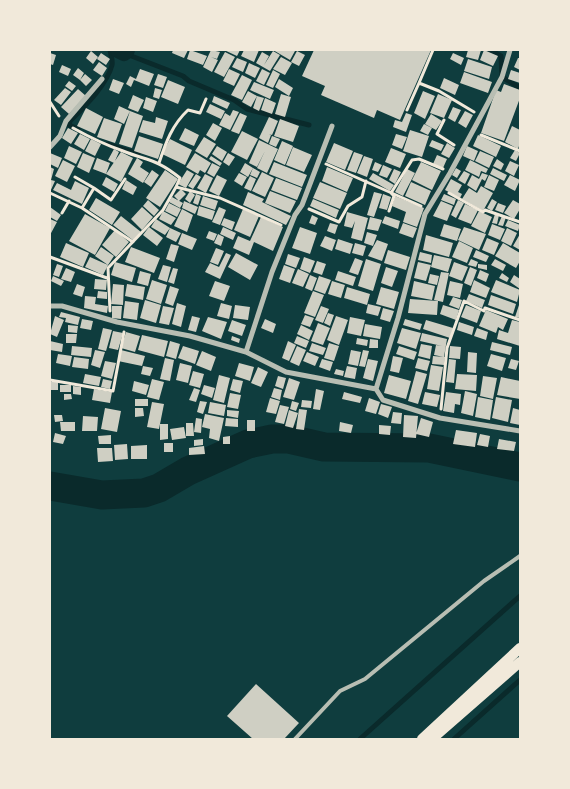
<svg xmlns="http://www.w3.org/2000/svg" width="570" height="789" viewBox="0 0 570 789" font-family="'DejaVu Sans',sans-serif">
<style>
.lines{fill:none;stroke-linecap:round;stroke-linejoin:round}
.stream{stroke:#0a2a2b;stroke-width:5}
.canal{stroke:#0a2a2b;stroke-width:16}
.river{stroke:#0a2a2b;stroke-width:29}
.building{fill:#cfcfc3}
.path{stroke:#f1e9da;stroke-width:3}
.service{stroke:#b8beb3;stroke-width:4}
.minor{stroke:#b8beb3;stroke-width:5}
.secondary{stroke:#f1e9da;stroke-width:10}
</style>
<rect width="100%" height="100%" fill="#0f3d3e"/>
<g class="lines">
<path class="stream" d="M 116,50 L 183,76 L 189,81 L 234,100 L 247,109 L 309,125
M 490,50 L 501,56 L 502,77 L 520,88
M 78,129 L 69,125 L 70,121 C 84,107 107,85 112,65 C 113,61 111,55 110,50
M 108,144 L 138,154
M 360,739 L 520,596
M 454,739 L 520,680"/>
<path class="canal" d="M 118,50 L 124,53 L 127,50"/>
<path class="river" d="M 50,486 L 102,495 L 144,493 L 159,488 L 188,471 L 248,444 L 272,439 L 289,439 L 324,447 L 429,448 L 520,467"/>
</g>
<path class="building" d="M 173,50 L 188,50 L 184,58 L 172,53 Z
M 190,50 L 207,56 L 203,65 L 187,59 Z
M 211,50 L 220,52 L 217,59 L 211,57 L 218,60 L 212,72 L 203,67 Z
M 224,50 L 240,50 L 237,56 Z
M 244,50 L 259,50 L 254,62 L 241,56 Z
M 273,50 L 294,50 L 295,51 L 290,60 Z
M 314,50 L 431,50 L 400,120 L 377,110 L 374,118 L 321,95 L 325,86 L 302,76 Z
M 468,50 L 481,50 L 478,60 L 466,57 Z
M 484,50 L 498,56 L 493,66 L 480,60 Z
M 91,51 L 98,57 L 93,64 L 86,58 Z
M 273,51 L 280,55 L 270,71 L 256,63 L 262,52 L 269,56 L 264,65 Z
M 297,51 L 305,55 L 299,66 L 291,62 Z
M 225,52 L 235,57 L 224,77 L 214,72 Z
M 50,53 L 56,55 L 53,65 L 50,64 Z
M 101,53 L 110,59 L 106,65 L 97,59 Z
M 453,53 L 464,58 L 461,65 L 450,59 Z
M 281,57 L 292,63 L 285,75 L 273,69 Z
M 237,58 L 247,62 L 243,72 L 232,67 Z
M 518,58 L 520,58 L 520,70 L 514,67 Z
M 468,59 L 492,67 L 489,79 L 464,71 Z
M 99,62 L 107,68 L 102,76 L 93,70 Z
M 249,63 L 260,68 L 255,78 L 245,73 Z
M 62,65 L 71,69 L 68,76 L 59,72 Z
M 78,68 L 84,73 L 80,80 L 73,75 Z
M 140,69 L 154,74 L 149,86 L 134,80 L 131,87 L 126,84 L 130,76 L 136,79 Z
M 229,69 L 240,74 L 234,86 L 223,81 Z
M 262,69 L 270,73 L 264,85 L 256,81 Z
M 273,70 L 280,74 L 273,88 L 266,85 Z
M 511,70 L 520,73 L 520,83 L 508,79 Z
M 464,72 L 492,82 L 488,93 L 460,83 Z
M 85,74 L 92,80 L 86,86 L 80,80 Z
M 158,74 L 167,77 L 163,88 L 154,85 Z
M 242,75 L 252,80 L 242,100 L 231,95 Z
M 444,78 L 459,85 L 455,95 L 440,88 Z
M 113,79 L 124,83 L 119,94 L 109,90 Z
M 279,79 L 293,88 L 289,96 L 275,87 Z
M 168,80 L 185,87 L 178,104 L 161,97 Z
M 69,81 L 76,86 L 72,91 L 65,86 Z
M 254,82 L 274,90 L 270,99 L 250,90 Z
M 504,84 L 520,90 L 520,98 L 504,141 L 481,133 L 496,90 L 501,92 Z
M 65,88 L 71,92 L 61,105 L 54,100 Z
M 155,88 L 162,90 L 159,99 L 153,97 Z
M 78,89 L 86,96 L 69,114 L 61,107 Z
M 248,91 L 257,96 L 251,107 L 242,102 Z
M 423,91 L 435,96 L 425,119 L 414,113 Z
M 281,94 L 291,97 L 285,117 L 275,114 Z
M 438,94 L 452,100 L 444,118 L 430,113 Z
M 133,95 L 144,100 L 138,112 L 128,108 Z
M 214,96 L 230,103 L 227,109 L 212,102 Z
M 257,96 L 264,98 L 259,111 L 253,108 Z
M 146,97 L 157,101 L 153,112 L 143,108 Z
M 265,98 L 276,103 L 272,114 L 261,110 Z
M 210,104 L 225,111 L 221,119 L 206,112 Z
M 119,106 L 130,111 L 124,124 L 114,119 Z
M 453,107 L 461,110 L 455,122 L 448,118 Z
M 86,108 L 103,117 L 95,134 L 77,126 Z
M 233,110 L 239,112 L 230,130 L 219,125 L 225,113 L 230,116 Z
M 130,111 L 143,116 L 132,148 L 119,144 Z
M 465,111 L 473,115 L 466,128 L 458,123 Z
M 240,113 L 247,116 L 239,134 L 231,131 Z
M 406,113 L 412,115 L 406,132 L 393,127 L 395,120 L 402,122 Z
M 431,114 L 442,121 L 436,130 L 425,124 Z
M 156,117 L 168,121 L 162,139 L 139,132 L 143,120 L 155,123 Z
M 269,117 L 278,121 L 272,135 L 269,134 L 271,135 L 268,143 L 259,138 Z
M 104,118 L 122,124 L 115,143 L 97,137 Z
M 280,119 L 299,126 L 293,142 L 274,136 Z
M 213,123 L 222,128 L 215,141 L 206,135 Z
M 424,124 L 432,128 L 428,135 L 420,131 Z
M 512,126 L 520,130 L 520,143 L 518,149 L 505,142 Z
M 68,128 L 78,133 L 71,144 L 62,138 Z
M 185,128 L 199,135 L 194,146 L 179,140 Z
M 410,130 L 429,136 L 422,157 L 403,151 Z
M 242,131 L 258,139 L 247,160 L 231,152 Z
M 80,134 L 90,139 L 84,150 L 74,144 Z
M 396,134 L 407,137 L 402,149 L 392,145 Z
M 478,135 L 501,146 L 496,157 L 473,146 Z
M 139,136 L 163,144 L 158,159 L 134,151 Z
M 272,136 L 280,139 L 276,147 L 269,144 Z
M 204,137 L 216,144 L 207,158 L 195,151 Z
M 91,139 L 101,144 L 95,156 L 85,151 Z
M 170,139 L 192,150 L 185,165 L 162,154 Z
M 259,140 L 278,149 L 267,173 L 257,168 L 265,151 L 257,167 L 249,163 Z
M 432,140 L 444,145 L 441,151 L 429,146 Z
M 282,141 L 293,146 L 285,165 L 274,160 Z
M 334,143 L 353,151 L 345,170 L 326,162 Z
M 447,143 L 455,148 L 449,158 L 441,154 Z
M 69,146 L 82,152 L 76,164 L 64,158 Z
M 217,146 L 227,152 L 222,161 L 212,154 Z
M 467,146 L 478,151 L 474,161 L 463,156 Z
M 293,147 L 312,155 L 304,172 L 286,165 Z
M 391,148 L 406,154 L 400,168 L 385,162 Z
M 114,149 L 119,152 L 114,163 L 108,160 Z
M 515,150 L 520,153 L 516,161 L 510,158 Z
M 480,151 L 494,157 L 489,168 L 475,161 Z
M 121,152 L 133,158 L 121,182 L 106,174 Z
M 354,152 L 363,155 L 356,173 L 347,170 Z
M 50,153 L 62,158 L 58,168 L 50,164 Z
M 83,153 L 95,158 L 89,173 L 77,167 Z
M 195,153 L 211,163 L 205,173 L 200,170 L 198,174 L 186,167 Z
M 228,153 L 235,157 L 229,166 L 223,162 Z
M 437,155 L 447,159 L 443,168 L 433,164 Z
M 211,156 L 222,163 L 220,166 L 209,159 Z
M 364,156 L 373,159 L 367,177 L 357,173 Z
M 97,158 L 110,163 L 106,174 L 93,169 Z
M 137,158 L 143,162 L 140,167 L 149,173 L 143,183 L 128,174 Z
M 497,159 L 504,164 L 501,170 L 493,166 Z
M 63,160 L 75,166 L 67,182 L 55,176 Z
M 470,160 L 488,169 L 486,173 L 481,171 L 479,177 L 465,170 Z
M 510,161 L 519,165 L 514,176 L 505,171 Z
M 274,162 L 307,175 L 302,187 L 269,174 Z
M 375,162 L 382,165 L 378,172 L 372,170 Z
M 421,162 L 441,171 L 432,190 L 412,180 Z
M 212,163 L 220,167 L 214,177 L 207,173 Z
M 245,163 L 253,168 L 248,177 L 240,172 Z
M 383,165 L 392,169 L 387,178 L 379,175 Z
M 50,167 L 54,169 L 51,180 L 55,181 L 50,192 Z
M 327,167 L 353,178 L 347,192 L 322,181 Z
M 253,168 L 260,172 L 257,178 L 250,175 Z
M 456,168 L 461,171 L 457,178 L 452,175 Z
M 493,168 L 507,175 L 504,181 L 490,174 Z
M 394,169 L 401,172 L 395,184 L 389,180 Z
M 407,169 L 415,173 L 403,196 L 395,192 Z
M 152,170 L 159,175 L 151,187 L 144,182 Z
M 165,170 L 178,179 L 160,207 L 146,198 Z
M 187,170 L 194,174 L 186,188 L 178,184 Z
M 464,171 L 470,174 L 465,184 L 458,180 Z
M 262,172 L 274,178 L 265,197 L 252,191 Z
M 239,173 L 247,177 L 242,186 L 234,181 Z
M 373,173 L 394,185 L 390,191 L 369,179 Z
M 482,173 L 488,175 L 485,181 L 482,179 L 476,191 L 467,185 L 472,175 L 479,179 Z
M 196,174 L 201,177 L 193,189 L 188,186 Z
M 205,174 L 213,178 L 206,193 L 197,188 Z
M 217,175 L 227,180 L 219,196 L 209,191 Z
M 489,175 L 499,180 L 494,191 L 484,187 Z
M 510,175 L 520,180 L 515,191 L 504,185 Z
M 250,176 L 256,179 L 251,191 L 244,188 Z
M 106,177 L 118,184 L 114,192 L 102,185 Z
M 276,178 L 302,188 L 297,200 L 271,190 Z
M 451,179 L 462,185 L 458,192 L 462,194 L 460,198 L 445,190 Z
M 126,180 L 137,187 L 133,195 L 122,189 Z
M 75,181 L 89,188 L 82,204 L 53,190 L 57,183 L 71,190 Z
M 320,182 L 347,193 L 340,209 L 313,198 Z
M 411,182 L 431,191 L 425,205 L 405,196 Z
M 481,186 L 493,193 L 483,211 L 462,199 L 469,188 L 477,193 Z
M 181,189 L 186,194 L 179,201 L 174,196 Z
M 190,191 L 195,195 L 190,203 L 185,199 Z
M 270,191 L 296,201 L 290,213 L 265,203 Z
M 248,192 L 264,199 L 262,202 L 291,216 L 286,225 L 243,205 Z
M 374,192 L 382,194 L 374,217 L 367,215 Z
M 196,194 L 201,196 L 198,205 L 193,203 Z
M 383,194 L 391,197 L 387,210 L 379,208 Z
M 444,194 L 456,199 L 454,205 L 441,200 Z
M 203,196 L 218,201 L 215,210 L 200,205 Z
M 395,196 L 424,208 L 417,227 L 403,222 L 406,212 L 392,206 Z
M 172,197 L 183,203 L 180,208 L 169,202 Z
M 96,198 L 120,212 L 112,225 L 89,210 Z
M 313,199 L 339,210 L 336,218 L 310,206 Z
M 492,199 L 497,202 L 492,211 L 487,208 Z
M 148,200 L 159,210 L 154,216 L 143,206 Z
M 458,200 L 464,203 L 456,218 L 451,215 Z
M 513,200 L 520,204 L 520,209 L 514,219 L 504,213 Z
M 184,201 L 198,207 L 195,214 L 182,208 Z
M 441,201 L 453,206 L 447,221 L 433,216 Z
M 169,203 L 181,209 L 177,217 L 165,211 Z
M 498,203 L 506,206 L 503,213 L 495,210 Z
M 465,204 L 478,210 L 471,224 L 458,219 Z
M 199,206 L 215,211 L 212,220 L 197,215 Z
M 50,207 L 61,215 L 57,221 L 50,217 Z
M 142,207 L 153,217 L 142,230 L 131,219 Z
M 219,207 L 226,210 L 220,225 L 212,222 Z
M 182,209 L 193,215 L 187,232 L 174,226 Z
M 243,209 L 259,216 L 250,237 L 234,230 Z
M 163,211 L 176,218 L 171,225 L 159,219 Z
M 479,211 L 492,217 L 485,233 L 471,226 Z
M 347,212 L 368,218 L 362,241 L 351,238 L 355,221 L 352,228 L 344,226 Z
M 85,214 L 110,228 L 95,255 L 69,241 Z
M 495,214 L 499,215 L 497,224 L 492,223 Z
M 312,215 L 318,218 L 315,225 L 309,223 Z
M 121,216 L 141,232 L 134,241 L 113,225 Z
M 385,216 L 400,221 L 398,229 L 382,223 Z
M 502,216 L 506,217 L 503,226 L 498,225 Z
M 261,217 L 283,227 L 273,251 L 254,242 L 249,255 L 233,248 L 238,236 L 250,241 Z
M 370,217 L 382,220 L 378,231 L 367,229 Z
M 224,218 L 235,222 L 232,230 L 221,225 Z
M 50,219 L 57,222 L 50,235 Z
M 156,219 L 170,228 L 165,235 L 151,227 Z
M 508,220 L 520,225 L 518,231 L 505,226 Z
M 330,223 L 338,225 L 335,234 L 327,231 Z
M 403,223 L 417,228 L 413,238 L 399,233 Z
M 444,224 L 461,229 L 457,241 L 440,236 Z
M 492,224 L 505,229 L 500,240 L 488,235 Z
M 149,227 L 163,238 L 157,246 L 143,235 Z
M 223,227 L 236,233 L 233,240 L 220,234 Z
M 300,227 L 317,233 L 310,254 L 292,248 Z
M 464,227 L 486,234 L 479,250 L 458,240 Z
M 170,228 L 181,233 L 176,242 L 166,237 Z
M 507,228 L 517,233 L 511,246 L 501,241 Z
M 115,230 L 129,242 L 116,257 L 102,245 Z
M 209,231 L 217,234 L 214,241 L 206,238 Z
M 367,232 L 377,235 L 373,246 L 364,243 Z
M 182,233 L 197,239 L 192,250 L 178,244 Z
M 218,234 L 224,237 L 221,246 L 214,243 Z
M 520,234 L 520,250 L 513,246 Z
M 426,235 L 453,243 L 449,257 L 423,250 Z
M 325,236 L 336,240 L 332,251 L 320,246 Z
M 487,238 L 499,243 L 494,255 L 482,250 Z
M 338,239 L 353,244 L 350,254 L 335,249 Z
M 377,240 L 388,244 L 382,261 L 368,256 Z
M 459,241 L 473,248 L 467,263 L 452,257 Z
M 66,243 L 89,253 L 83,267 L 60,257 Z
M 355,243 L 366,246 L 363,256 L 352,253 Z
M 503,243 L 520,253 L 520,261 L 516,268 L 495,256 Z
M 171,244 L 179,246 L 174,262 L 166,259 Z
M 101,247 L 114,256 L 108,265 L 95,256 Z
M 131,247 L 160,258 L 154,273 L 125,262 Z
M 216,248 L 224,251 L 218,265 L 210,262 Z
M 388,250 L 410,257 L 406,270 L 384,263 Z
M 476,250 L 489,256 L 486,262 L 473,257 Z
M 420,252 L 432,255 L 431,263 L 418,260 Z
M 226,253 L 231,255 L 220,279 L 205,272 L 210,263 L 219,267 Z
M 236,253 L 258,265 L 250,280 L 228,267 Z
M 288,254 L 300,258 L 296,268 L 285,264 Z
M 434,255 L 452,259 L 448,272 L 431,267 Z
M 90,257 L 108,265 L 103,275 L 85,267 Z
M 304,257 L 315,261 L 310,273 L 300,269 Z
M 355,258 L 363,261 L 358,275 L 349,272 Z
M 366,259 L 381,264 L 373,291 L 358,286 Z
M 471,259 L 478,262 L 476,267 L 468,265 Z
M 495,259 L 506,265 L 503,271 L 491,265 Z
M 317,261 L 326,264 L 322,275 L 313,272 Z
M 115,262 L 136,268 L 132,282 L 111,275 Z
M 418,262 L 431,265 L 426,281 L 414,278 Z
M 454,262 L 468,267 L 462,281 L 449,276 Z
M 57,264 L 63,266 L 59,277 L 53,275 Z
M 478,264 L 487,265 L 487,270 L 478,268 Z
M 163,265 L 171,267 L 167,282 L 158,279 Z
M 284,265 L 295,269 L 290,283 L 279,279 Z
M 386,267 L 398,271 L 392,287 L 381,283 Z
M 470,267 L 477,270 L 471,286 L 464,283 Z
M 66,268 L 75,272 L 71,282 L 61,279 Z
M 173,268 L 178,269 L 174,284 L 168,282 Z
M 298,269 L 309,274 L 303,287 L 292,283 Z
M 480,270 L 489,274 L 486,282 L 477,278 Z
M 140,271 L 151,274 L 148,286 L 137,283 Z
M 338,271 L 356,277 L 353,286 L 335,280 Z
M 441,272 L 449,273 L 443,302 L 434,300 Z
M 502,273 L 509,278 L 507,282 L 499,278 Z
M 430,274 L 439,276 L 437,285 L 428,283 Z
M 310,275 L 317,278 L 312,291 L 305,288 Z
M 514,275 L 520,279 L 520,289 L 510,282 Z
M 53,276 L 64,281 L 61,286 L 51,281 Z
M 319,276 L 331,280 L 325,294 L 314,290 Z
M 95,279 L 107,280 L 106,290 L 94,289 Z
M 152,280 L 167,285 L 161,304 L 146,299 Z
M 474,280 L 490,288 L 486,298 L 470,292 Z
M 496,280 L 520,290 L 517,302 L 491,292 Z
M 215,281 L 230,286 L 224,301 L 209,296 Z
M 332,281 L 345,285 L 341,298 L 328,294 Z
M 414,281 L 435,286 L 432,300 L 411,296 Z
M 450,281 L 463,284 L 460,298 L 447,295 Z
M 77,284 L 85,287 L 82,297 L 73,294 Z
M 113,284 L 124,285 L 123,305 L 111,304 Z
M 127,284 L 145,287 L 143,300 L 125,296 Z
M 170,286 L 179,289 L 173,306 L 165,303 Z
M 347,287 L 370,294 L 367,305 L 344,298 Z
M 381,287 L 399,292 L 394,309 L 376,304 Z
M 98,291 L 107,292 L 107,299 L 97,298 Z
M 313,291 L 324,295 L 315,317 L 304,313 Z
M 469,294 L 485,300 L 482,308 L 466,301 Z
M 491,295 L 516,304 L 513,314 L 488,305 Z
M 85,296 L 96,297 L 95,304 L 108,306 L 107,313 L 84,308 Z
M 453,297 L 462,300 L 459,309 L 449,305 Z
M 410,299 L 438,301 L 437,315 L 408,313 Z
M 145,300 L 161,305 L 156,323 L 140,318 Z
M 125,301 L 139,303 L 137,320 L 123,318 Z
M 520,302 L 520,318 L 515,317 Z
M 177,303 L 186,306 L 181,327 L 172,324 Z
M 221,303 L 232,306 L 229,319 L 217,316 Z
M 368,304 L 381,307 L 378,316 L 366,313 Z
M 235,305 L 250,307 L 248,320 L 233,318 Z
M 443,305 L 459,310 L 456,320 L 440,314 Z
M 466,305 L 481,311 L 477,323 L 461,317 Z
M 112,306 L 122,306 L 121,319 L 112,318 Z
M 163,306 L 174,308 L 169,325 L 159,323 Z
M 321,306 L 329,309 L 323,323 L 315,320 Z
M 383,308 L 394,311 L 390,322 L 380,319 Z
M 486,310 L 508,319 L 503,330 L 498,327 L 496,333 L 479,326 Z
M 61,312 L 80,317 L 78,325 L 65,322 L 66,318 L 59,317 Z
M 328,313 L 334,315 L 330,326 L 324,323 Z
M 305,315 L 314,318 L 310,327 L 301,324 Z
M 55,316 L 64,320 L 57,337 L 50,334 Z
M 192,316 L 200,318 L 196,332 L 188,330 Z
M 336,316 L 348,320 L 339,345 L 327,340 Z
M 208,317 L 227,322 L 221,339 L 202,331 Z
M 350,317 L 365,320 L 361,336 L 347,333 Z
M 82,319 L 93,321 L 91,330 L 80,328 Z
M 265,319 L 276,324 L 273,333 L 261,328 Z
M 405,319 L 422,324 L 420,330 L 403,325 Z
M 232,320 L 246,325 L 242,336 L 228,331 Z
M 426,320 L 453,328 L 450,338 L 423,329 Z
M 512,320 L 520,322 L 520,346 L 497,339 L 499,330 L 508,333 Z
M 459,322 L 474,327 L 472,335 L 457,330 Z
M 318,323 L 330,328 L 323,345 L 311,341 Z
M 365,324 L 382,327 L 380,339 L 363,336 Z
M 68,325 L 78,326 L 77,333 L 68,332 Z
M 301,325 L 313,331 L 309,340 L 297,334 Z
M 103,328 L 112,330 L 106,351 L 98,349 Z
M 402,328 L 421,333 L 416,349 L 397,343 Z
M 477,328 L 488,332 L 486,340 L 474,336 Z
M 113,331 L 123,333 L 118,350 L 109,348 Z
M 126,332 L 140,336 L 135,352 L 121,348 Z
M 422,333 L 447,339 L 444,357 L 434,355 L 436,345 L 442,346 L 420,341 Z
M 66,334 L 77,334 L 76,343 L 66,343 Z
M 142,335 L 168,341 L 164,357 L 138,350 Z
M 232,336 L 240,339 L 239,343 L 231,340 Z
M 297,336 L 309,341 L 306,348 L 294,343 Z
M 357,338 L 368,340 L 367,346 L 356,344 Z
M 370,339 L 378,340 L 378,348 L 369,348 Z
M 50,341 L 63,344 L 62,352 L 50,350 Z
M 170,341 L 180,344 L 176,359 L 166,356 Z
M 288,341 L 296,345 L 289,361 L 282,358 Z
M 492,342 L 512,347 L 510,355 L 490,350 Z
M 312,343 L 326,348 L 323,355 L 309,351 Z
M 329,343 L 339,346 L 334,361 L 324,358 Z
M 421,344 L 432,346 L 430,359 L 418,356 Z
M 72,346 L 92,348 L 91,357 L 71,355 Z
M 183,346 L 199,351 L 195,364 L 178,358 Z
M 297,346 L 306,350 L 299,366 L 290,362 Z
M 399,346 L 417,352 L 414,360 L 396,354 Z
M 450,346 L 461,347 L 460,359 L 449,358 Z
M 95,350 L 105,352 L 100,368 L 91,365 Z
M 121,350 L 145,356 L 142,366 L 118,361 Z
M 351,350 L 361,352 L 358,366 L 348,364 Z
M 363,350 L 369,351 L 365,367 L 359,366 Z
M 202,351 L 216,357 L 211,371 L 196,365 Z
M 307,352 L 319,357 L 315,366 L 303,361 Z
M 468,352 L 477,353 L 476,373 L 467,372 Z
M 58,354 L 72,356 L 70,366 L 56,363 Z
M 491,354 L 506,358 L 502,371 L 487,366 Z
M 393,356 L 403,358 L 399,373 L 390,371 Z
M 433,356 L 445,357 L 444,365 L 432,364 Z
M 74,357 L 89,359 L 88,369 L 72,367 Z
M 165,358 L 174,360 L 170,381 L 160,379 Z
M 418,358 L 430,361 L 427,371 L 415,368 Z
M 322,359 L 333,362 L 330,371 L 319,367 Z
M 368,359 L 378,361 L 373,381 L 363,378 Z
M 449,359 L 456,360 L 454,383 L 446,382 Z
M 511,359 L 519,361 L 516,370 L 508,368 Z
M 105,361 L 116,363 L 112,379 L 101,376 Z
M 180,363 L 192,366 L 188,383 L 176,380 Z
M 239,363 L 254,367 L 250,381 L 235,376 Z
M 431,365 L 443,367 L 439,391 L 427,389 Z
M 143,366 L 153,368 L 150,376 L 141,374 Z
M 347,366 L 357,368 L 355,379 L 344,377 Z
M 258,367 L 268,372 L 261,387 L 251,383 Z
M 336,369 L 344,371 L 343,376 L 334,374 Z
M 193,371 L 204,374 L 200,388 L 189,385 Z
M 416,371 L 427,374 L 418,404 L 408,401 Z
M 85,374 L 101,377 L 99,386 L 83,383 Z
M 457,374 L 477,375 L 476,391 L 455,389 Z
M 219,375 L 230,378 L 224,403 L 213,400 Z
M 389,375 L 411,381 L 406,399 L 384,393 Z
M 278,376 L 286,378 L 283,389 L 275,386 Z
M 483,376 L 497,378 L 493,399 L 480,396 Z
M 501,377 L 520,381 L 520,399 L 497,395 Z
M 289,378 L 300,382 L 294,400 L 283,397 Z
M 103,379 L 112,381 L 110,389 L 101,387 Z
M 152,379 L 164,382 L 159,400 L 147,397 Z
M 233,379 L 243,381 L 240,393 L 230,390 Z
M 134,381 L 149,385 L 146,395 L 132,391 Z
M 50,382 L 58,382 L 58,390 L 50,390 Z
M 60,385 L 71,385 L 71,392 L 60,392 Z
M 204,385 L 215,388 L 212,398 L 201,394 Z
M 73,386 L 81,387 L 81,395 L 73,394 Z
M 194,388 L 200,390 L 196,402 L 189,400 Z
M 274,388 L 282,390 L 280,400 L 271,397 Z
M 94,389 L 112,392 L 110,403 L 92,400 Z
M 316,389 L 324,391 L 320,410 L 313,409 Z
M 465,391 L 477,394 L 473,416 L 461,413 Z
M 344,392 L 362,397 L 360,403 L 342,399 Z
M 425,392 L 440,395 L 437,407 L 422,404 Z
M 446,392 L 461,394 L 460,405 L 455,404 L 454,413 L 443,411 Z
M 230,393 L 241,395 L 238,409 L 227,407 Z
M 64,394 L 71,394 L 72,399 L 64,400 Z
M 478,397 L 493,400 L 490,420 L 475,417 Z
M 496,397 L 512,400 L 508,422 L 492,418 Z
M 270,398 L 280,401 L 276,414 L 266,412 Z
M 369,398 L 380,402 L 376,414 L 365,411 Z
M 135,399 L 148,399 L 148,406 L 135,406 Z
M 302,400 L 312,401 L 311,408 L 301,407 Z
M 200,401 L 207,402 L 203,414 L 197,412 Z
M 292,401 L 299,403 L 296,411 L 290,409 Z
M 152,402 L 164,404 L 159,429 L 147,427 Z
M 210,402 L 226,405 L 224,416 L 208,413 Z
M 381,404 L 392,407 L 388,418 L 378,414 Z
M 280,405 L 289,407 L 284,424 L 275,422 Z
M 105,408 L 121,411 L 117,432 L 101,429 Z
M 135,408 L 143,408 L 144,416 L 135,417 Z
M 513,408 L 520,410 L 520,425 L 510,423 Z
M 299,409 L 307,410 L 304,430 L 296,429 Z
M 227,410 L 239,411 L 238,418 L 227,416 Z
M 289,410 L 298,413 L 293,428 L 285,426 Z
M 393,412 L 402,413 L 401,424 L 391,423 Z
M 205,414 L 224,418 L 219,441 L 209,438 L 210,429 L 202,427 Z
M 54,415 L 62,415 L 63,421 L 55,422 Z
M 404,415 L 418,416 L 416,438 L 403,437 Z
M 83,416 L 98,417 L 97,431 L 82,431 Z
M 196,418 L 202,419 L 201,433 L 194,432 Z
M 226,418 L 238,419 L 238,427 L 225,426 Z
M 421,418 L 433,422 L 429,437 L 416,434 Z
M 247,420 L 255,420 L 255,431 L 247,431 Z
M 60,422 L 75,422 L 75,431 L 61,431 Z
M 340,422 L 353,425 L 351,433 L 339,431 Z
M 186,423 L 193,423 L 194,436 L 186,436 Z
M 160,424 L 168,424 L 168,439 L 160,440 Z
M 379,425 L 391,426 L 390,435 L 379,434 Z
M 184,427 L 186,438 L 172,440 L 170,429 Z
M 456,430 L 477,433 L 475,447 L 453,444 Z
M 55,433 L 66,436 L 63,444 L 53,442 Z
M 480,434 L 490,436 L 488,447 L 477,445 Z
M 111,435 L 111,444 L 99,444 L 98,436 Z
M 230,436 L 230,444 L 223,444 L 223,437 Z
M 203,439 L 203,445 L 194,446 L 194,440 Z
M 499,439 L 516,442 L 514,451 L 497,449 Z
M 164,443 L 173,443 L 173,452 L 164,452 Z
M 127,444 L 128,459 L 115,460 L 114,445 Z
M 147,445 L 147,459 L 131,459 L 131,446 Z
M 204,446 L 205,454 L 189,455 L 189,448 Z
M 97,448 L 112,448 L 113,461 L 98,462 Z
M 256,684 L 299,723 L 284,739 L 253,739 L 227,716 Z"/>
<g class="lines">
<path class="path" d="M 419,83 L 433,50
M 50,102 L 59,116
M 407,110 L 419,83 L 439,91 L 474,112
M 444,120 L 437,134 L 454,145
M 73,128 C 89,137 106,145 123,151 C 148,161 157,159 180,178 L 176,187 L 220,198 L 281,225
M 481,135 L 520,151
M 159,163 C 166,142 172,125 188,110 L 200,113 L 206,99
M 326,164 L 421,206
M 75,177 L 94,188
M 50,193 L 82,208 L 133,242
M 449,193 L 483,212 L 485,210 L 520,222
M 82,208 L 94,188 L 111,200 L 125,179
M 309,209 L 339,222 L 348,206 L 362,197 L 366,181
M 389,211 L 394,196 L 391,193 L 412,160 L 419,159 L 443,169
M 62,213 L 69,201
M 50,257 L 107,278
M 110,311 L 108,268 L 163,210 L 176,187
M 50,380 L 113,391 L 124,332
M 441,409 L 447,348 L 464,301 L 484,311 L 485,308 L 520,320"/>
<path class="service" d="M 295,739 L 340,691 L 365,679 L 484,581 L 520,556"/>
<path class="minor" d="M 50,147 L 60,136 L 66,121 L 102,79
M 50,306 L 62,306 L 117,322 L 190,336 L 246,352 L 286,372 L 376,389 L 383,400 L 440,418 L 520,431
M 246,352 L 272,272 L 295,215 L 302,205 L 332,126
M 376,389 L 398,318 L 425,214 L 450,173 L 502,77 L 510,50"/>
<path class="secondary" d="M 422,739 L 520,648
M 432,739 L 520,662"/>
</g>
<rect width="570" height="789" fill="none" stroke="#f1e9da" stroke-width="102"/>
</svg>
